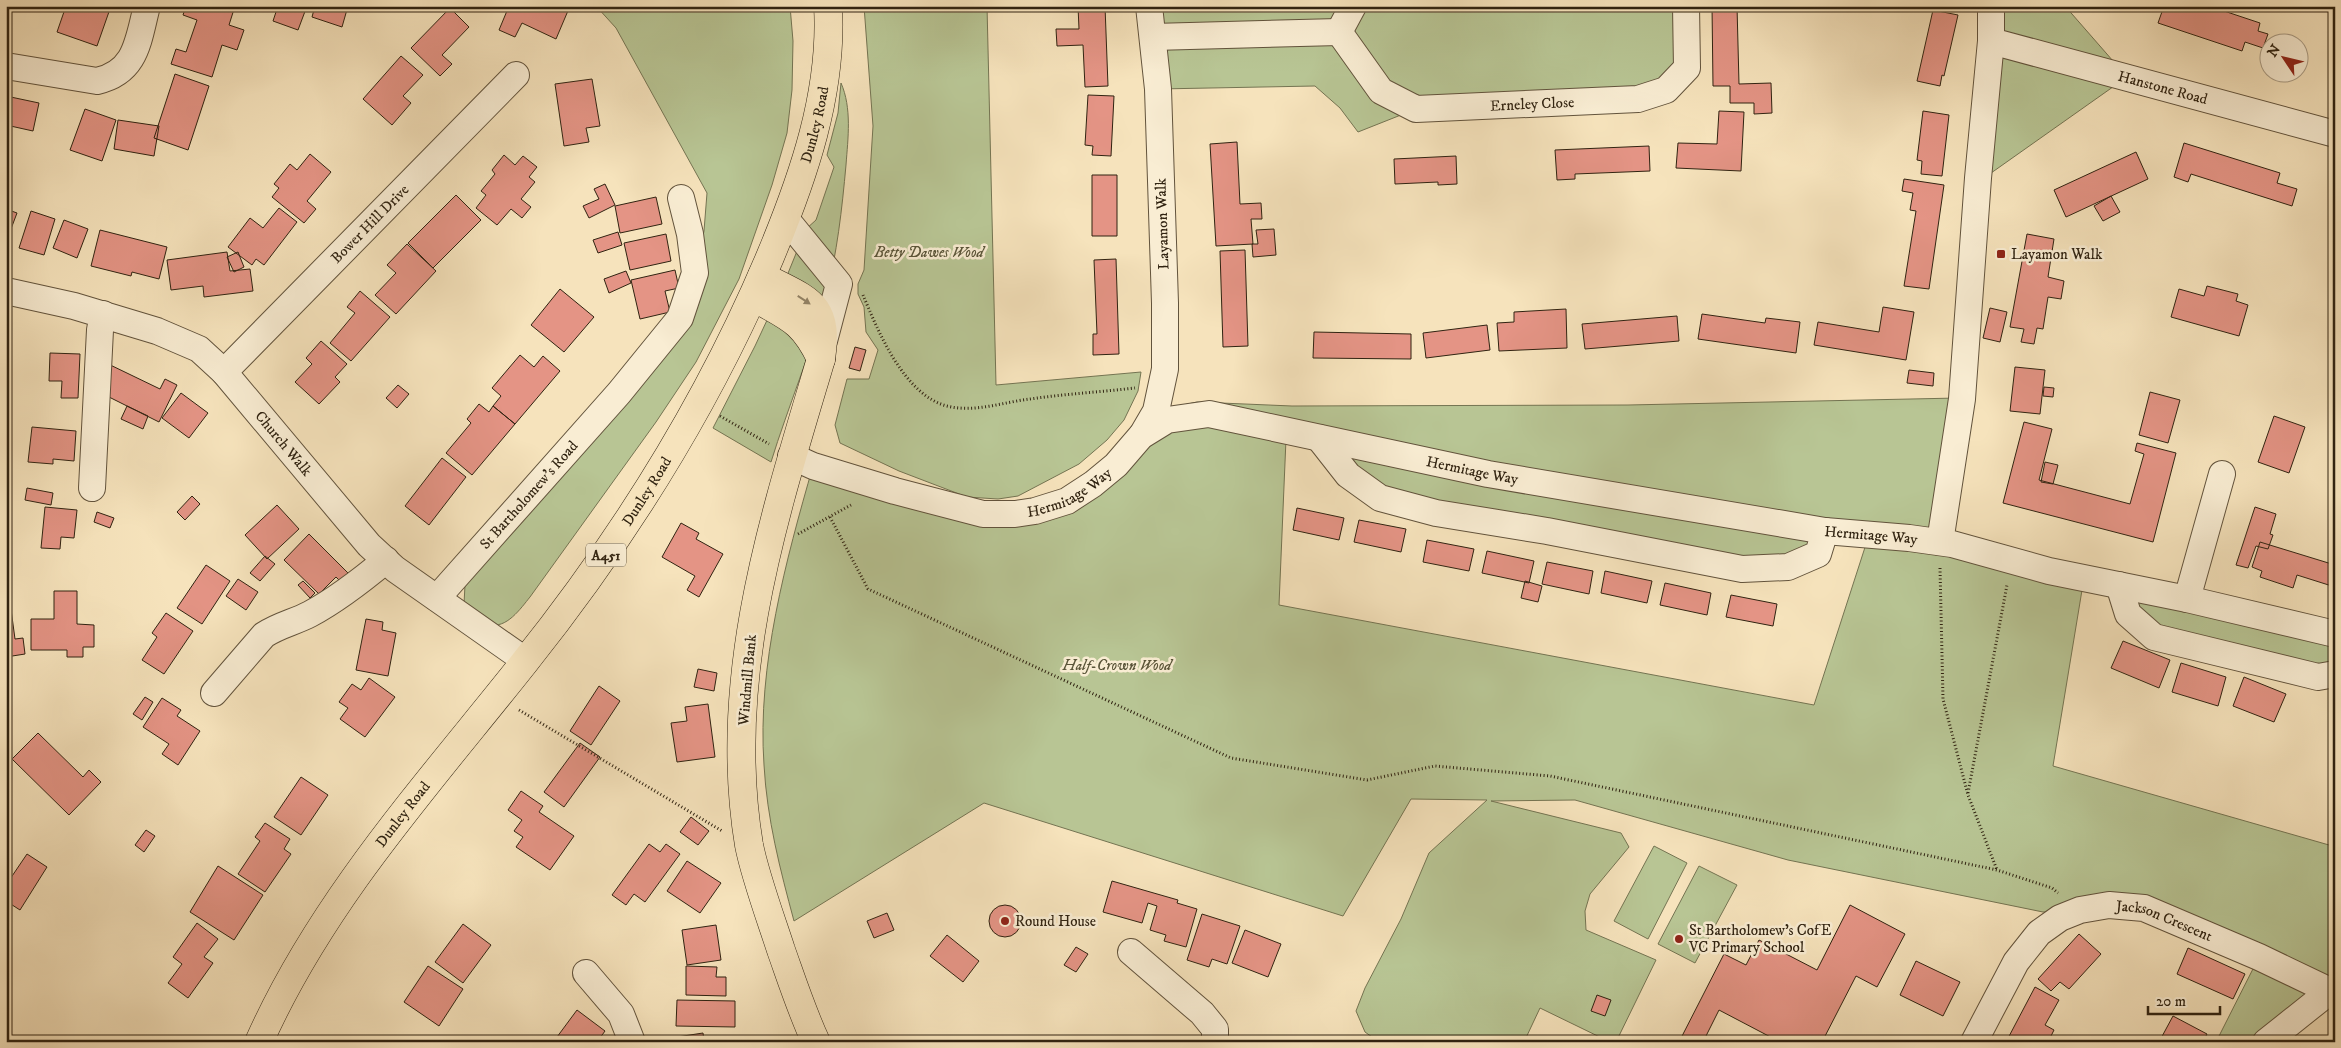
<svg xmlns="http://www.w3.org/2000/svg" width="2341" height="1048" viewBox="0 0 2341 1048" font-family="'IM FELL DW Pica',serif">
<style>
.green{fill:#b8c594;stroke:#747452;fill-rule:evenodd}
.building{fill:#e49485;stroke:#302311}
.lines{fill:none;stroke-linecap:round;stroke-linejoin:round}
.minor-casing{stroke:#62533c;stroke-width:28}
.major-casing{stroke:#302311;stroke-width:29}
.path{stroke:#302311;stroke-width:3;stroke-dasharray:1 2.5;stroke-linecap:butt}
.minor{stroke:#f9edd3;stroke-width:26}
.major{stroke:#f6e3bc;stroke-width:28}
.oneway{fill:#938366}
.poi-dot{fill:#8f2418;stroke:#f9edd3;stroke-width:2}
.labels{text-anchor:middle;stroke-width:5;stroke-linejoin:round;paint-order:stroke}
.shield{fill:#f9edd3;stroke:#6c604b;stroke-width:1}
.shield-label{font-size:14px;font-weight:bold;fill:#302311}
.street-label{font-size:15px;fill:#302311;stroke:#f9edd3}
.park-label{font-size:15px;font-style:italic;fill:#595438;stroke:#f9edd3}
.poi-label{font-size:15px;fill:#302311;stroke:#f9edd3;text-anchor:start}
</style>
<rect width="100%" height="100%" fill="#f6e3bc"/>
<filter id="stains"><feTurbulence type="fractalNoise" baseFrequency=".004" numOctaves="4"/><feColorMatrix values="0 0 0 0 .2 0 0 0 0 .09 0 0 0 0 .02 0 0 0 .5 -.17"/></filter>
<radialGradient id="worn" r=".72"><stop offset=".6" stop-color="#630" stop-opacity="0"/><stop offset="1" stop-color="#630" stop-opacity=".3"/></radialGradient>
<path class="green" d="M 596,6 L 790,6 L 793,41 L 792,90 L 787,133 L 772,185 L 739,279 L 696,362 L 656,422 L 530,597 C 521,608 506,630 489,624 C 480,620 471,610 464,604 L 466,566 L 619,393 L 695,273 L 704,231 L 707,193 L 616,28 Z
M 864,6 L 987,6 L 996,385 L 1141,372 L 1138,391 L 1124,420 L 1107,440 L 1079,464 L 1018,496 L 998,499 L 967,497 L 899,471 L 840,443 L 835,425 L 847,379 L 869,379 L 878,350 L 866,332 L 864,307 L 858,294 L 858,284 L 864,270 L 873,126 Z
M 1149,6 L 1686,6 L 1687,68 L 1666,90 L 1416,109 L 1358,132 L 1340,108 L 1315,86 L 1158,89 Z
M 1992,6 L 2065,6 L 2127,77 L 1984,178 Z
M 841,83 C 852,108 848,138 846,165 C 842,209 837,254 826,296 C 811,353 788,407 771,462 L 713,428 L 755,346 L 782,288 L 806,229 L 816,220 L 834,167 L 827,155 L 838,113 Z
M 1958,398 L 1940,542 L 2084,578 L 2053,766 L 2329,845 L 2335,832 L 2335,991 L 2266,1042 L 2216,1042 L 2259,957 L 2144,908 L 2043,912 L 1788,860 L 1575,800 L 1491,801 L 1621,833 L 1629,847 L 1590,894 L 1585,911 L 1586,930 L 1656,960 L 1616,1042 L 1610,1042 L 1540,1008 L 1524,1042 L 1379,1042 L 1365,1032 L 1356,1011 L 1365,988 L 1401,919 L 1429,853 L 1487,800 L 1411,799 L 1343,916 L 984,803 L 794,921 C 780,869 767,819 764,765 C 757,666 786,560 813,466 L 983,514 L 1067,501 L 1156,411 L 1197,402 L 1292,406 L 1628,405 ZM 1319,438 L 1380,498 L 1788,567 L 1825,531 L 1868,538 L 1814,705 L 1279,605 L 1286,439 Z
M 2119,585 L 2335,634 L 2335,674 L 2154,637 Z
M 1654,846 L 1687,863 L 1648,939 L 1614,921 Z
M 1699,866 L 1737,885 L 1695,963 L 1658,944 Z"/>
<path class="building" d="M 6,6 L 13,6 L 8,26 L 6,25 Z
M 66,6 L 111,6 L 97,46 L 57,32 Z
M 186,6 L 235,6 L 229,25 L 244,30 L 237,50 L 222,45 L 212,77 L 171,64 L 176,49 L 186,52 L 197,20 L 183,15 Z
M 267,6 L 307,6 L 298,30 L 273,21 L 276,12 L 266,8 Z
M 315,6 L 348,6 L 342,27 L 312,17 Z
M 509,6 L 570,6 L 556,39 L 522,23 L 515,37 L 499,30 Z
M 1078,6 L 1105,6 L 1108,86 L 1085,87 L 1083,45 L 1057,46 L 1056,29 L 1079,29 Z
M 1712,6 L 1737,6 L 1739,84 L 1771,83 L 1772,113 L 1754,114 L 1754,103 L 1730,103 L 1730,86 L 1713,86 Z
M 2164,6 L 2216,6 L 2215,8 L 2260,23 L 2258,31 L 2268,34 L 2263,48 L 2245,42 L 2242,51 L 2158,23 Z
M 450,8 L 469,27 L 442,55 L 452,64 L 440,76 L 411,48 Z
M 1933,10 L 1958,15 L 1944,76 L 1942,75 L 1940,86 L 1917,81 Z
M 401,56 L 423,75 L 403,96 L 411,103 L 392,125 L 363,99 Z
M 175,74 L 209,86 L 188,150 L 154,138 Z
M 592,79 L 600,126 L 586,128 L 589,142 L 564,146 L 555,84 Z
M 1088,95 L 1114,96 L 1111,156 L 1092,155 L 1093,146 L 1085,145 Z
M 6,96 L 39,103 L 33,131 L 6,125 Z
M 85,109 L 116,120 L 102,161 L 70,150 Z
M 1719,111 L 1744,112 L 1741,171 L 1676,168 L 1678,143 L 1717,144 Z
M 1923,111 L 1949,115 L 1942,176 L 1921,174 L 1922,161 L 1917,160 Z
M 118,120 L 159,126 L 154,156 L 114,149 Z
M 1237,142 L 1240,204 L 1261,203 L 1262,219 L 1251,219 L 1253,244 L 1216,246 L 1210,144 Z
M 2184,143 L 2280,173 L 2277,183 L 2297,189 L 2292,206 L 2191,174 L 2188,182 L 2174,177 Z
M 1649,146 L 1650,171 L 1575,174 L 1575,179 L 1557,180 L 1555,150 Z
M 2136,152 L 2148,179 L 2066,217 L 2054,190 Z
M 310,154 L 331,172 L 307,201 L 316,209 L 304,223 L 272,197 L 279,188 L 274,184 L 290,164 L 297,170 Z
M 504,155 L 515,165 L 523,156 L 537,167 L 529,177 L 535,182 L 521,199 L 531,207 L 522,218 L 511,209 L 497,225 L 476,208 L 486,195 L 481,191 L 495,174 L 492,170 Z
M 1456,156 L 1457,184 L 1438,185 L 1438,182 L 1395,184 L 1394,159 Z
M 1092,175 L 1117,175 L 1117,236 L 1092,236 Z
M 1904,179 L 1944,185 L 1929,289 L 1904,286 L 1916,211 L 1910,210 L 1913,193 L 1902,191 Z
M 605,184 L 615,205 L 589,218 L 583,206 L 599,199 L 594,189 Z
M 456,195 L 481,220 L 433,268 L 408,243 Z
M 2111,196 L 2120,212 L 2103,221 L 2094,206 Z
M 656,197 L 662,224 L 620,233 L 615,206 Z
M 279,208 L 297,222 L 264,265 L 256,259 L 252,265 L 228,247 L 250,218 L 263,228 Z
M 6,209 L 17,213 L 6,242 Z
M 31,211 L 55,219 L 44,255 L 19,248 Z
M 64,220 L 88,229 L 77,258 L 53,248 Z
M 1274,229 L 1276,255 L 1253,257 L 1252,244 L 1258,244 L 1256,230 Z
M 100,230 L 167,247 L 159,279 L 132,272 L 131,276 L 91,266 Z
M 618,232 L 622,245 L 598,253 L 593,240 Z
M 666,234 L 671,261 L 630,270 L 624,243 Z
M 2027,234 L 2054,239 L 2048,277 L 2064,281 L 2061,299 L 2048,297 L 2043,329 L 2037,328 L 2034,344 L 2021,342 L 2024,329 L 2010,327 Z
M 407,244 L 436,271 L 396,314 L 375,295 L 396,273 L 387,265 Z
M 1245,250 L 1248,346 L 1223,347 L 1220,251 Z
M 227,252 L 230,271 L 250,269 L 253,291 L 204,297 L 203,286 L 171,290 L 167,260 Z
M 238,252 L 244,267 L 234,272 L 227,257 Z
M 1116,259 L 1119,354 L 1093,355 L 1093,334 L 1097,334 L 1094,260 Z
M 675,270 L 679,288 L 665,291 L 670,312 L 640,319 L 631,280 Z
M 626,271 L 631,283 L 609,293 L 604,279 Z
M 2207,286 L 2238,294 L 2236,301 L 2248,305 L 2239,336 L 2171,317 L 2179,289 L 2204,296 Z
M 560,289 L 594,317 L 564,352 L 531,325 Z
M 360,291 L 390,317 L 351,361 L 330,343 L 355,313 L 347,307 Z
M 1883,307 L 1914,312 L 1906,360 L 1814,345 L 1818,322 L 1879,332 Z
M 1990,308 L 2007,312 L 2000,342 L 1983,338 Z
M 1566,309 L 1567,348 L 1499,351 L 1497,323 L 1514,322 L 1514,312 Z
M 1702,314 L 1765,323 L 1766,318 L 1800,322 L 1796,353 L 1698,339 Z
M 1677,316 L 1679,341 L 1585,349 L 1582,324 Z
M 1487,325 L 1490,350 L 1426,358 L 1423,333 Z
M 1314,332 L 1411,334 L 1411,359 L 1313,358 Z
M 321,341 L 347,364 L 335,377 L 340,382 L 319,404 L 295,382 L 312,364 L 306,358 Z
M 855,347 L 866,350 L 860,371 L 849,368 Z
M 50,353 L 80,354 L 78,398 L 61,398 L 62,381 L 49,381 Z
M 520,355 L 534,367 L 543,356 L 560,371 L 515,424 L 493,406 L 501,396 L 492,388 Z
M 102,361 L 160,389 L 165,379 L 177,385 L 159,422 L 89,387 Z
M 2015,367 L 2045,370 L 2040,414 L 2010,411 Z
M 1909,370 L 1934,373 L 1933,386 L 1907,383 Z
M 398,385 L 409,394 L 397,408 L 386,398 Z
M 2044,387 L 2054,388 L 2053,397 L 2043,396 Z
M 2150,392 L 2180,400 L 2168,443 L 2139,435 Z
M 181,393 L 208,413 L 189,438 L 162,418 Z
M 479,404 L 489,412 L 493,406 L 515,424 L 472,475 L 446,453 L 471,423 L 467,419 Z
M 127,406 L 148,416 L 143,429 L 121,419 Z
M 2274,416 L 2305,427 L 2289,473 L 2258,462 Z
M 2024,422 L 2052,429 L 2039,480 L 2130,504 L 2144,454 L 2135,451 L 2137,443 L 2176,453 L 2153,542 L 2003,503 Z
M 32,427 L 76,431 L 74,461 L 53,459 L 53,464 L 28,462 Z
M 442,458 L 466,477 L 429,525 L 405,506 Z
M 2045,462 L 2058,465 L 2053,484 L 2041,482 Z
M 27,488 L 53,493 L 51,505 L 25,500 Z
M 192,496 L 200,504 L 185,520 L 177,512 Z
M 277,505 L 299,529 L 267,559 L 245,535 Z
M 45,507 L 77,510 L 74,538 L 61,537 L 60,549 L 41,548 Z
M 2255,507 L 2276,514 L 2270,534 L 2273,535 L 2268,549 L 2256,546 L 2248,568 L 2236,565 Z
M 1297,508 L 1344,518 L 1339,540 L 1293,530 Z
M 97,512 L 114,518 L 110,528 L 94,522 Z
M 1359,520 L 1406,529 L 1401,552 L 1354,542 Z
M 681,523 L 699,533 L 696,539 L 723,554 L 699,597 L 687,590 L 695,576 L 662,557 Z
M 309,534 L 350,575 L 342,583 L 336,577 L 319,594 L 284,560 Z
M 1427,540 L 1474,549 L 1469,571 L 1423,562 Z
M 2260,542 L 2335,565 L 2335,587 L 2297,575 L 2293,588 L 2260,577 L 2262,571 L 2252,567 Z
M 1487,551 L 1534,561 L 1529,583 L 1482,573 Z
M 265,556 L 275,564 L 260,581 L 250,573 Z
M 1547,562 L 1593,571 L 1589,594 L 1542,584 Z
M 206,565 L 230,581 L 202,624 L 177,608 Z
M 1605,571 L 1652,581 L 1647,603 L 1601,593 Z
M 238,579 L 258,592 L 246,610 L 226,596 Z
M 303,581 L 315,593 L 310,598 L 298,585 Z
M 1525,581 L 1542,586 L 1538,602 L 1521,598 Z
M 1665,583 L 1711,593 L 1707,615 L 1660,605 Z
M 54,591 L 77,591 L 77,624 L 94,625 L 94,647 L 83,647 L 83,657 L 67,657 L 67,650 L 31,650 L 31,619 L 54,619 Z
M 1731,595 L 1777,604 L 1773,626 L 1726,617 Z
M 6,602 L 10,602 L 15,639 L 23,638 L 25,654 L 6,657 Z
M 166,613 L 193,631 L 164,674 L 142,660 L 157,637 L 152,633 Z
M 366,619 L 383,622 L 382,630 L 396,633 L 388,676 L 356,670 Z
M 2123,641 L 2170,660 L 2159,688 L 2111,668 Z
M 2181,663 L 2226,677 L 2218,706 L 2172,692 Z
M 698,669 L 717,673 L 714,691 L 694,687 Z
M 2244,677 L 2286,694 L 2274,722 L 2233,706 Z
M 369,678 L 395,697 L 365,737 L 340,719 L 348,708 L 339,702 L 352,684 L 361,690 Z
M 599,686 L 620,701 L 591,745 L 570,731 Z
M 145,697 L 153,702 L 142,720 L 133,714 Z
M 162,698 L 181,710 L 177,716 L 200,731 L 178,765 L 162,754 L 169,744 L 143,727 Z
M 708,704 L 715,757 L 677,762 L 671,723 L 687,721 L 685,707 Z
M 38,733 L 83,777 L 89,770 L 101,782 L 69,815 L 12,759 Z
M 580,743 L 600,757 L 564,807 L 544,792 Z
M 301,777 L 328,795 L 301,835 L 274,817 Z
M 521,791 L 543,806 L 539,812 L 574,836 L 550,870 L 516,847 L 523,837 L 514,831 L 522,820 L 508,810 Z
M 691,817 L 709,831 L 698,845 L 680,832 Z
M 265,823 L 290,839 L 284,849 L 291,854 L 265,892 L 238,874 L 260,841 L 255,837 Z
M 146,830 L 155,836 L 144,852 L 135,845 Z
M 649,844 L 660,852 L 666,844 L 680,854 L 645,902 L 634,894 L 626,905 L 612,895 Z
M 27,854 L 47,867 L 20,910 L 6,901 L 6,885 Z
M 687,861 L 721,883 L 700,913 L 667,891 Z
M 218,866 L 263,895 L 234,940 L 190,912 Z
M 1112,881 L 1178,900 L 1177,903 L 1197,909 L 1186,947 L 1164,941 L 1166,935 L 1150,930 L 1157,906 L 1148,903 L 1142,923 L 1103,912 Z
M989 921a16 16 0 1 1 32 0a16 16 0 1 1-32 0Z
M 1850,905 L 1905,934 L 1877,987 L 1856,976 L 1822,1042 L 1780,1042 L 1719,1010 L 1706,1036 L 1717,1042 L 1679,1042 L 1724,954 L 1746,965 L 1759,940 L 1817,970 Z
M 887,913 L 894,930 L 874,938 L 867,921 Z
M 1202,914 L 1240,926 L 1227,964 L 1212,959 L 1209,967 L 1187,960 Z
M 197,923 L 218,939 L 204,957 L 213,963 L 188,998 L 168,983 L 182,964 L 173,957 Z
M 463,924 L 491,945 L 463,983 L 435,962 Z
M 716,925 L 721,960 L 687,965 L 682,930 Z
M 1245,930 L 1281,944 L 1268,977 L 1232,963 Z
M 2079,934 L 2101,954 L 2069,989 L 2060,982 L 2051,991 L 2038,979 Z
M 947,935 L 979,961 L 963,982 L 930,956 Z
M 1076,947 L 1088,954 L 1076,972 L 1064,965 Z
M 2188,948 L 2245,974 L 2233,999 L 2177,974 Z
M 1916,961 L 1960,982 L 1943,1016 L 1900,995 Z
M 428,966 L 463,989 L 439,1026 L 404,1002 Z
M 686,966 L 717,967 L 716,977 L 726,977 L 726,996 L 686,995 Z
M 2035,987 L 2059,1000 L 2045,1025 L 2054,1030 L 2048,1042 L 2026,1040 L 2025,1042 L 2006,1042 Z
M 1597,995 L 1611,1000 L 1605,1016 L 1591,1011 Z
M 677,1000 L 735,1001 L 735,1027 L 676,1026 Z
M 577,1010 L 605,1031 L 597,1042 L 564,1042 L 557,1037 Z
M 2173,1016 L 2207,1034 L 2203,1042 L 2159,1042 Z
M 703,1033 L 704,1040 L 727,1037 L 728,1042 L 678,1042 L 677,1037 Z"/>
<g class="lines">
<defs>
<g id="minor">
<path id="s1" d="M 1339,32 L 1381,91 L 1416,109 L 1638,99 L 1666,90 L 1687,68 L 1686,6"/>
<path d="M 1339,32 L 1353,6"/>
<path d="M 1153,37 L 1339,32"/>
<path id="s2" d="M 1991,41 L 2335,134"/>
<path d="M 6,66 L 97,81 C 137,72 138,40 147,6"/>
<path d="M 786,219 L 839,284 L 824,341"/>
<path id="s3" d="M 6,291 L 74,306 L 157,331 L 199,349 L 224,372 L 369,545 L 395,569 L 526,661"/>
<path id="s4" d="M 224,372 L 516,75"/>
<path d="M 1142,435 L 1156,411 L 1165,369 L 1165,303 L 1158,89 L 1149,6"/>
<path d="M 1319,438 L 1348,475 L 1380,498 L 1436,513 L 1547,531 L 1742,569 L 1788,567 L 1818,554 L 1825,531"/>
<path id="s5" d="M 791,456 L 813,466 L 895,491 L 983,514 L 1015,514 L 1035,511 L 1067,501 L 1093,484 L 1116,465 L 1141,436 L 1167,420 L 1209,414 L 1488,474 L 1825,531 L 1909,538 L 1952,544 L 2049,571 L 2187,599 L 2335,634"/>
<path d="M 92,488 L 100,330 L 103,314"/>
<path d="M 1940,542 L 1962,399 L 1978,178 L 1991,41 L 1991,6"/>
<path d="M 2119,585 L 2128,614 L 2154,637 L 2318,677 L 2335,674"/>
<path id="s6" d="M 437,598 L 619,393 L 680,318 L 695,273 L 690,234 L 681,198"/>
<path d="M 2187,599 L 2222,474"/>
<path d="M 214,693 L 264,635 C 279,625 295,622 310,614 C 338,599 362,580 386,560"/>
<path d="M 1131,952 L 1202,1013 L 1215,1029 L 1215,1042"/>
<path d="M 586,973 L 621,1014 L 632,1042"/>
<path id="s7" d="M 1974,1042 L 2016,962 L 2039,933 L 2060,918 L 2080,910 L 2109,905 L 2144,908 L 2259,957 L 2330,991 L 2266,1042"/>
</g>
<g id="major">
<path d="M 762,276 C 806,300 830,301 821,359 C 774,517 721,677 749,845 C 755,876 771,919 781,950 C 792,981 802,1012 816,1042"/>
<path d="M 753,297 C 788,317 803,320 821,359"/>
<path id="s8" d="M 259,1042 C 322,900 429,783 524,663 C 624,538 708,404 770,257 C 803,178 833,93 828,6"/>
</g>
</defs>
<use href="#minor" class="minor-casing"/>
<use href="#major" class="major-casing"/>
<path class="path" d="M 863,295 C 878,331 904,395 947,406 C 974,413 1004,402 1030,399 C 1065,394 1100,392 1135,388
M 720,416 L 769,444
M 830,517 L 868,589 L 1231,758 L 1367,780 L 1435,766 L 1550,776 L 1997,870 L 2052,888 L 2058,893
M 798,534 L 851,505
M 1940,568 L 1943,699 L 1968,795 L 1997,870
M 519,710 L 722,831
M 1968,793 L 2007,585"/>
<use href="#minor" class="minor"/>
<use href="#major" class="major"/>
</g>
<defs><path id="oneway-solid" d="M-6-.8H1V-3.2L6.5 0L1 3.2V.8H-6Z" transform="scale(1.25)"/></defs>
<use class="oneway" href="#oneway-solid" transform="translate(804 300) rotate(33)"/>
<g class="poi-dot">
<rect x="1996" y="249" width="10" height="10" rx="2.5"/>
<circle cx="1005" cy="921" r="5"/>
<circle cx="1679" cy="939" r="5"/>
</g>
<g class="labels">
<rect class="shield" x="586" y="543.5" width="40" height="23" rx="4"/>
<g class="shield-label">
<text x="606" y="560">A451</text>
</g>
<g class="street-label">
<text dy="5" stroke="none"><textPath href="#s2" startOffset="178">Hanstone Road</textPath></text>
<text dy="5" stroke="none"><textPath href="#s1" startOffset="228">Erneley Close</textPath></text>
<text dy="5" stroke="none"><textPath href="#s8" startOffset="1080">Dunley Road</textPath></text>
<text dy="5" stroke="none"><textPath href="#s4" startOffset="208">Bower Hill Drive</textPath></text>
<text transform="translate(1162 224) rotate(-92)" y="5">Layamon Walk</text>
<text dy="5" stroke="none"><textPath href="#s3" startOffset="329">Church Walk</textPath></text>
<text dy="5" stroke="none"><textPath href="#s5" startOffset="728">Hermitage Way</textPath></text>
<text dy="5" stroke="none"><textPath href="#s5" startOffset="292">Hermitage Way</textPath></text>
<text dy="5" stroke="none"><textPath href="#s8" startOffset="675">Dunley Road</textPath></text>
<text dy="5" stroke="none"><textPath href="#s6" startOffset="138">St Bartholomew's Road</textPath></text>
<text dy="5" stroke="none"><textPath href="#s5" startOffset="1132">Hermitage Way</textPath></text>
<text transform="translate(747 680) rotate(-85)" y="5">Windmill Bank</text>
<text dy="5" stroke="none"><textPath href="#s8" startOffset="270">Dunley Road</textPath></text>
<text dy="5" stroke="none"><textPath href="#s7" startOffset="262">Jackson Crescent</textPath></text>
</g>
<g class="park-label">
<text x="929" y="257">Betty Dawes Wood</text>
<text x="1117" y="670">Half-Crown Wood</text>
</g>
<g class="poi-label">
<text x="2011" y="259">Layamon Walk</text>
<text x="1015" y="926">Round House</text>
<text x="1689" y="935">St Bartholomew's CofE<tspan x="1689" dy="17">VC Primary School</tspan></text>
</g>
</g>
<rect width="2341" height="1048" fill="none" stroke="#f6e3bc" stroke-width="25"/>
<rect x="8" y="8" width="2326" height="1033" fill="none" stroke="#302311" stroke-width="2.5"/>
<rect x="12" y="12" width="2316" height="1023" fill="none" stroke="#302311"/>
<g transform="translate(2284 58) rotate(305)"><circle r="24" fill="#f9edd3" stroke="#a99c85"/>
<path d="M0-4L9 19L0 12L-9 19Z" fill="#8f2418"/>
<text y="-8" font-size="14" font-weight="bold" text-anchor="middle" fill="#302311">N</text>
</g>
<path d="M2148 1006v8h72v-8" fill="none" stroke="#302311" stroke-width="2.5"/>
<text x="2156" y="1006" font-size="15" fill="#302311" stroke="#f9edd3" stroke-width="4" paint-order="stroke">20 m</text>
<rect width="100%" height="100%" filter="url(#stains)"/>
<rect width="100%" height="100%" fill="url(#worn)"/>
</svg>
